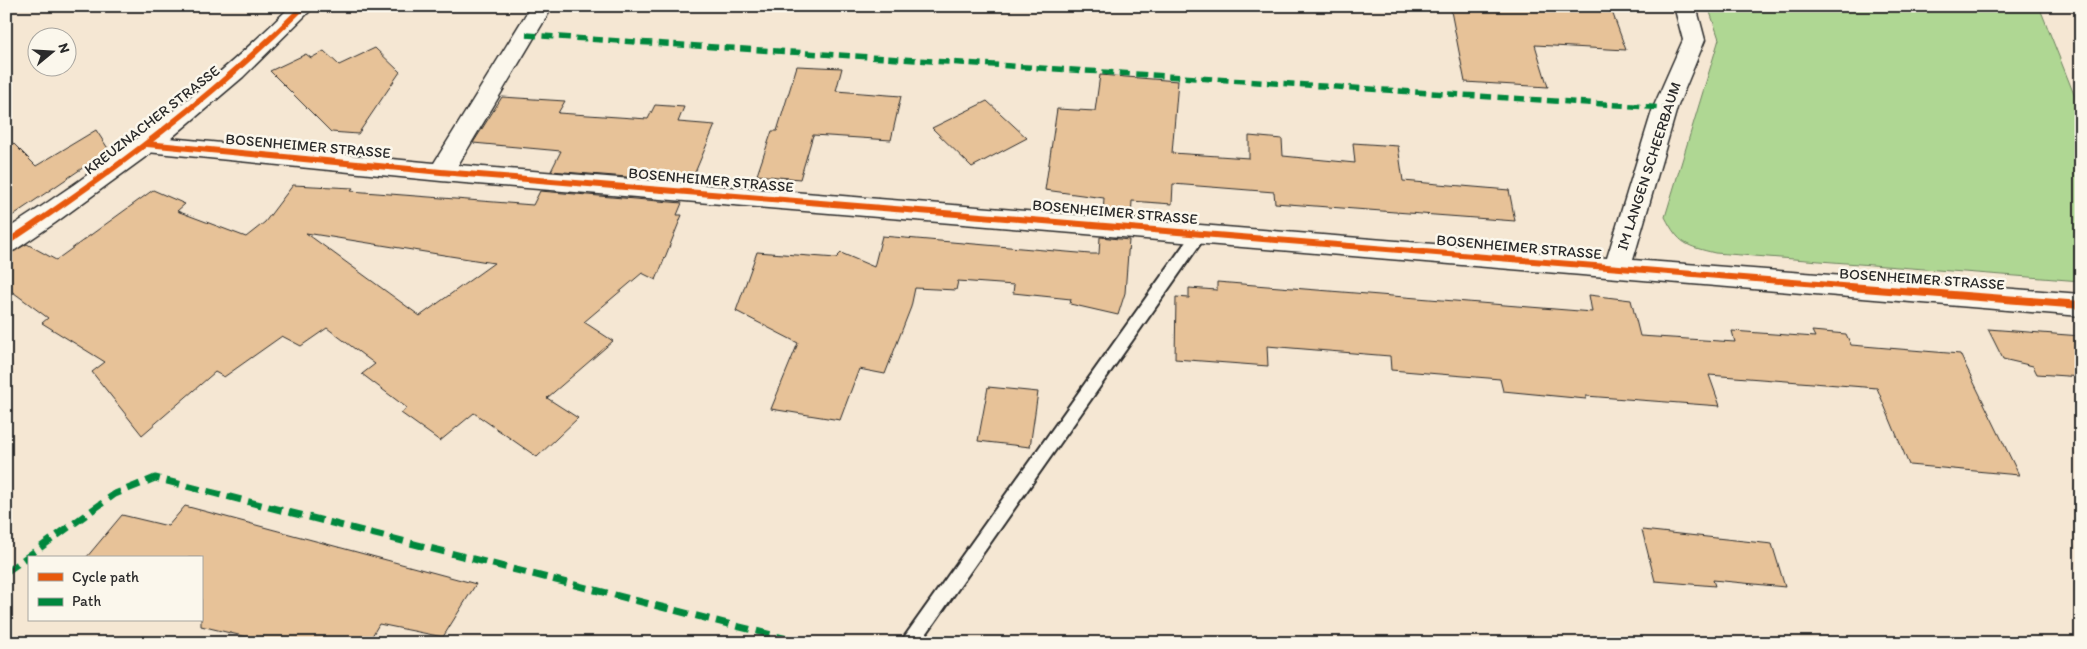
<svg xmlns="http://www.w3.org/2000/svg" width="2087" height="649" viewBox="0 0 2087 649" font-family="Itim,sans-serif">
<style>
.green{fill:#afd793;stroke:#6d815f}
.building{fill:#e7c298;stroke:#2b2b2b;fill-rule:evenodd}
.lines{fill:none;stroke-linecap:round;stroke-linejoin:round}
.lane-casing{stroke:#2b2b2b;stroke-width:4}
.street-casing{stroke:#2b2b2b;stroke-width:3}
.secondary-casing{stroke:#2b2b2b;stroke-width:3}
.lane{fill:#fbf7ec;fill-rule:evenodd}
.street{fill:#fbf7ec;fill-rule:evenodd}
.secondary{fill:#fbf7ec;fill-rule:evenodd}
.quiet-far1{stroke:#00873e;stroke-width:5.5;stroke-dasharray:11 5.5;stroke-linecap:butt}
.quiet{stroke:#00873e;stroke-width:7;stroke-dasharray:14 7;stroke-linecap:butt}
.cycleway-far1-casing{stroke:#fbf7ec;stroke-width:9}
.cycleway-casing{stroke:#fbf7ec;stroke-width:11}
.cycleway-far1{stroke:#e8590c;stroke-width:6}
.cycleway{stroke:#e8590c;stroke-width:8}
.labels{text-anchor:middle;stroke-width:5;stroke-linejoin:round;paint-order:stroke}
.street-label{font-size:15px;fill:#2b2b2b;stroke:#fbf7ec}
</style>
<rect width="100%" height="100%" fill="#f5e7d3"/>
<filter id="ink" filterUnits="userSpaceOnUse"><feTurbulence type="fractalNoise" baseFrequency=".02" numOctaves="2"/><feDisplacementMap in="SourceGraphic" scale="10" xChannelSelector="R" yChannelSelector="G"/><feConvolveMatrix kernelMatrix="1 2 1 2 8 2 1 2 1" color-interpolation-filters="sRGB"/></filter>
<g filter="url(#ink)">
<path class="green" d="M 1708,6 L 2039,6 L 2081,112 L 2081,281 L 1715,253 C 1686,246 1679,244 1665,217 L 1719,39 Z"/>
<path class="building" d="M 1450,6 L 1610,6 L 1626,50 L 1535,45 L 1548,87 L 1465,82 Z
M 375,48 L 400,72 L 358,134 L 331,132 L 270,71 L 306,54 L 311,58 L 324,51 L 339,65 Z
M 797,66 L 842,68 L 836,91 L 901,96 L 891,140 L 813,135 L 800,179 L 757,175 L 772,131 L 777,131 Z
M 1100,75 L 1178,81 L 1172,153 L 1249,158 L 1249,136 L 1282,139 L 1283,156 L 1355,163 L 1353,143 L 1398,146 L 1403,181 L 1509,190 L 1515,221 L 1275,203 L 1274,192 L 1173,184 L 1172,204 L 1132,201 L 1131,218 L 1103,215 L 1104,198 L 1045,190 L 1057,109 L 1095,111 Z
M 502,97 L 565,101 L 558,113 L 648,119 L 655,105 L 684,107 L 678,122 L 715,125 L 691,182 L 551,171 L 561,151 L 473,143 Z
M 987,101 L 1027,138 L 972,167 L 932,128 Z
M 96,130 L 109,150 L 6,220 L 6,136 L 36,166 Z
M 293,185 L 353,188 L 351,191 L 533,205 L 540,191 L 682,203 L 677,215 L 682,215 L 656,280 L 642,273 L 584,322 L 613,341 L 547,398 L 578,418 L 537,457 L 474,413 L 440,441 L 401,413 L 407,408 L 362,374 L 375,364 L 327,328 L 301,346 L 282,336 L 224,377 L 215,372 L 142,435 L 92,372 L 105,362 L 42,323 L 48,318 L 6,287 L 6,255 L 27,244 L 56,260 L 153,190 L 185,204 L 177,211 L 246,237 L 265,222 ZM 306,233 L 494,263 L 420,316 Z
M 882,236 L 1090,254 L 1099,254 L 1100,237 L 1129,240 L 1125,293 L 1118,315 L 1070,304 L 1071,299 L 1013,293 L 1014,285 L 958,281 L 956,290 L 915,288 L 911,307 L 885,374 L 859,369 L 840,420 L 771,409 L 798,343 L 736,311 L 757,252 L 836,258 L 841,253 L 874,267 Z
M 1217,282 L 1592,312 L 1589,295 L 1631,300 L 1640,336 L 1735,342 L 1732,331 L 1815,337 L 1812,331 L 1846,334 L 1851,345 L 1960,354 L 2019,475 L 1909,465 L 1877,388 L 1709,375 L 1720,406 L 1586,396 L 1586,399 L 1503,391 L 1500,379 L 1391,370 L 1390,356 L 1267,346 L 1268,366 L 1175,359 L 1176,297 L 1189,298 L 1189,288 L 1217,290 Z
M 1988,329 L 2081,336 L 2081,377 L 2037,374 L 2033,366 L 2003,359 Z
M 988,387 L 1038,392 L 1030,447 L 978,441 Z
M 185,506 L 476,584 L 443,637 L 379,624 L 368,643 L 272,643 L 201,626 L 201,558 L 86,558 L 122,515 L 168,526 Z
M 1642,530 L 1772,544 L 1785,587 L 1713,580 L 1715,586 L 1655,581 Z"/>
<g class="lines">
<defs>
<path id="lane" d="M 1200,228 L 1207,233 L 1205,237 L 920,643 L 900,643 L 1195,229 Z"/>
<path id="street" d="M 531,6 L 553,6 L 458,165 L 1607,258 L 1653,108 L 1683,40 L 1674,6 L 1696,6 L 1705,40 L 1677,108 L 1633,260 L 2081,294 L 2081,316 L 441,181 L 147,152 L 138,150 L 135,144 L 138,138 L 147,136 L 434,163 Z"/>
<path id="secondary" d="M 291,6 L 315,6 L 243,77 L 170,139 L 55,223 L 15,250 L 6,253 L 6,230 C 108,164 205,92 291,6 Z"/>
</defs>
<use href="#lane" class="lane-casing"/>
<use href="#street" class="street-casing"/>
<use href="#secondary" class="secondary-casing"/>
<use href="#lane" class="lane"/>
<use href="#street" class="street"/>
<use href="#secondary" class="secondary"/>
<path class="quiet-far1" d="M 526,35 L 1665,108"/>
<path class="quiet" d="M 6,572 L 115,494 L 155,478 L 803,643"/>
<defs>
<path id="cycleway-far1" d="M 147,144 L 441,172 L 1866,288
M 6,243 C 113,172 213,97 304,6"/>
<path id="cycleway" d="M 1850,287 L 2081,305"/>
</defs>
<use href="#cycleway-far1" class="cycleway-far1-casing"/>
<use href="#cycleway" class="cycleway-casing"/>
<use href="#cycleway-far1" class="cycleway-far1"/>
<use href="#cycleway" class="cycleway"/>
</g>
</g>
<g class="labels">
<g class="street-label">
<text transform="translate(152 120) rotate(-38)" y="5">KREUZNACHER STRASSE</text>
<text transform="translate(308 146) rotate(5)" y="5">BOSENHEIMER STRASSE</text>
<text transform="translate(1649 166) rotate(-72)" y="5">IM LANGEN SCHEERBAUM</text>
<text transform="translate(711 180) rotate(5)" y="5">BOSENHEIMER STRASSE</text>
<text transform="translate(1115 212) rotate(5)" y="5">BOSENHEIMER STRASSE</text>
<text transform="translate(1519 247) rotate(5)" y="5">BOSENHEIMER STRASSE</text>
<text transform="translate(1922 279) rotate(4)" y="5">BOSENHEIMER STRASSE</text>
</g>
</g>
<rect width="2087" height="649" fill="none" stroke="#fbf7ec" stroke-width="25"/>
<rect x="12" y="12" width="2062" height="624" fill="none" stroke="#2b2b2b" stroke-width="2" filter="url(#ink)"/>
<rect x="28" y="556" width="175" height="65" fill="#fbf7ec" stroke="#a8a59f"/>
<rect x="38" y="573" width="25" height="8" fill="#e8590c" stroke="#a8a59f"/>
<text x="72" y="582" font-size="15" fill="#2b2b2b">Cycle path</text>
<rect x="38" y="598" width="25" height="8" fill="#00873e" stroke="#a8a59f"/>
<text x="72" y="606" font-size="15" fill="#2b2b2b">Path</text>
<g transform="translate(52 52) rotate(72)"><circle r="24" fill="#fbf7ec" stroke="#a8a59f"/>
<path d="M0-4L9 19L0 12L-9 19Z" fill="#2b2b2b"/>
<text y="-8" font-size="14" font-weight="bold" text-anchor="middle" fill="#2b2b2b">N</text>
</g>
</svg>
